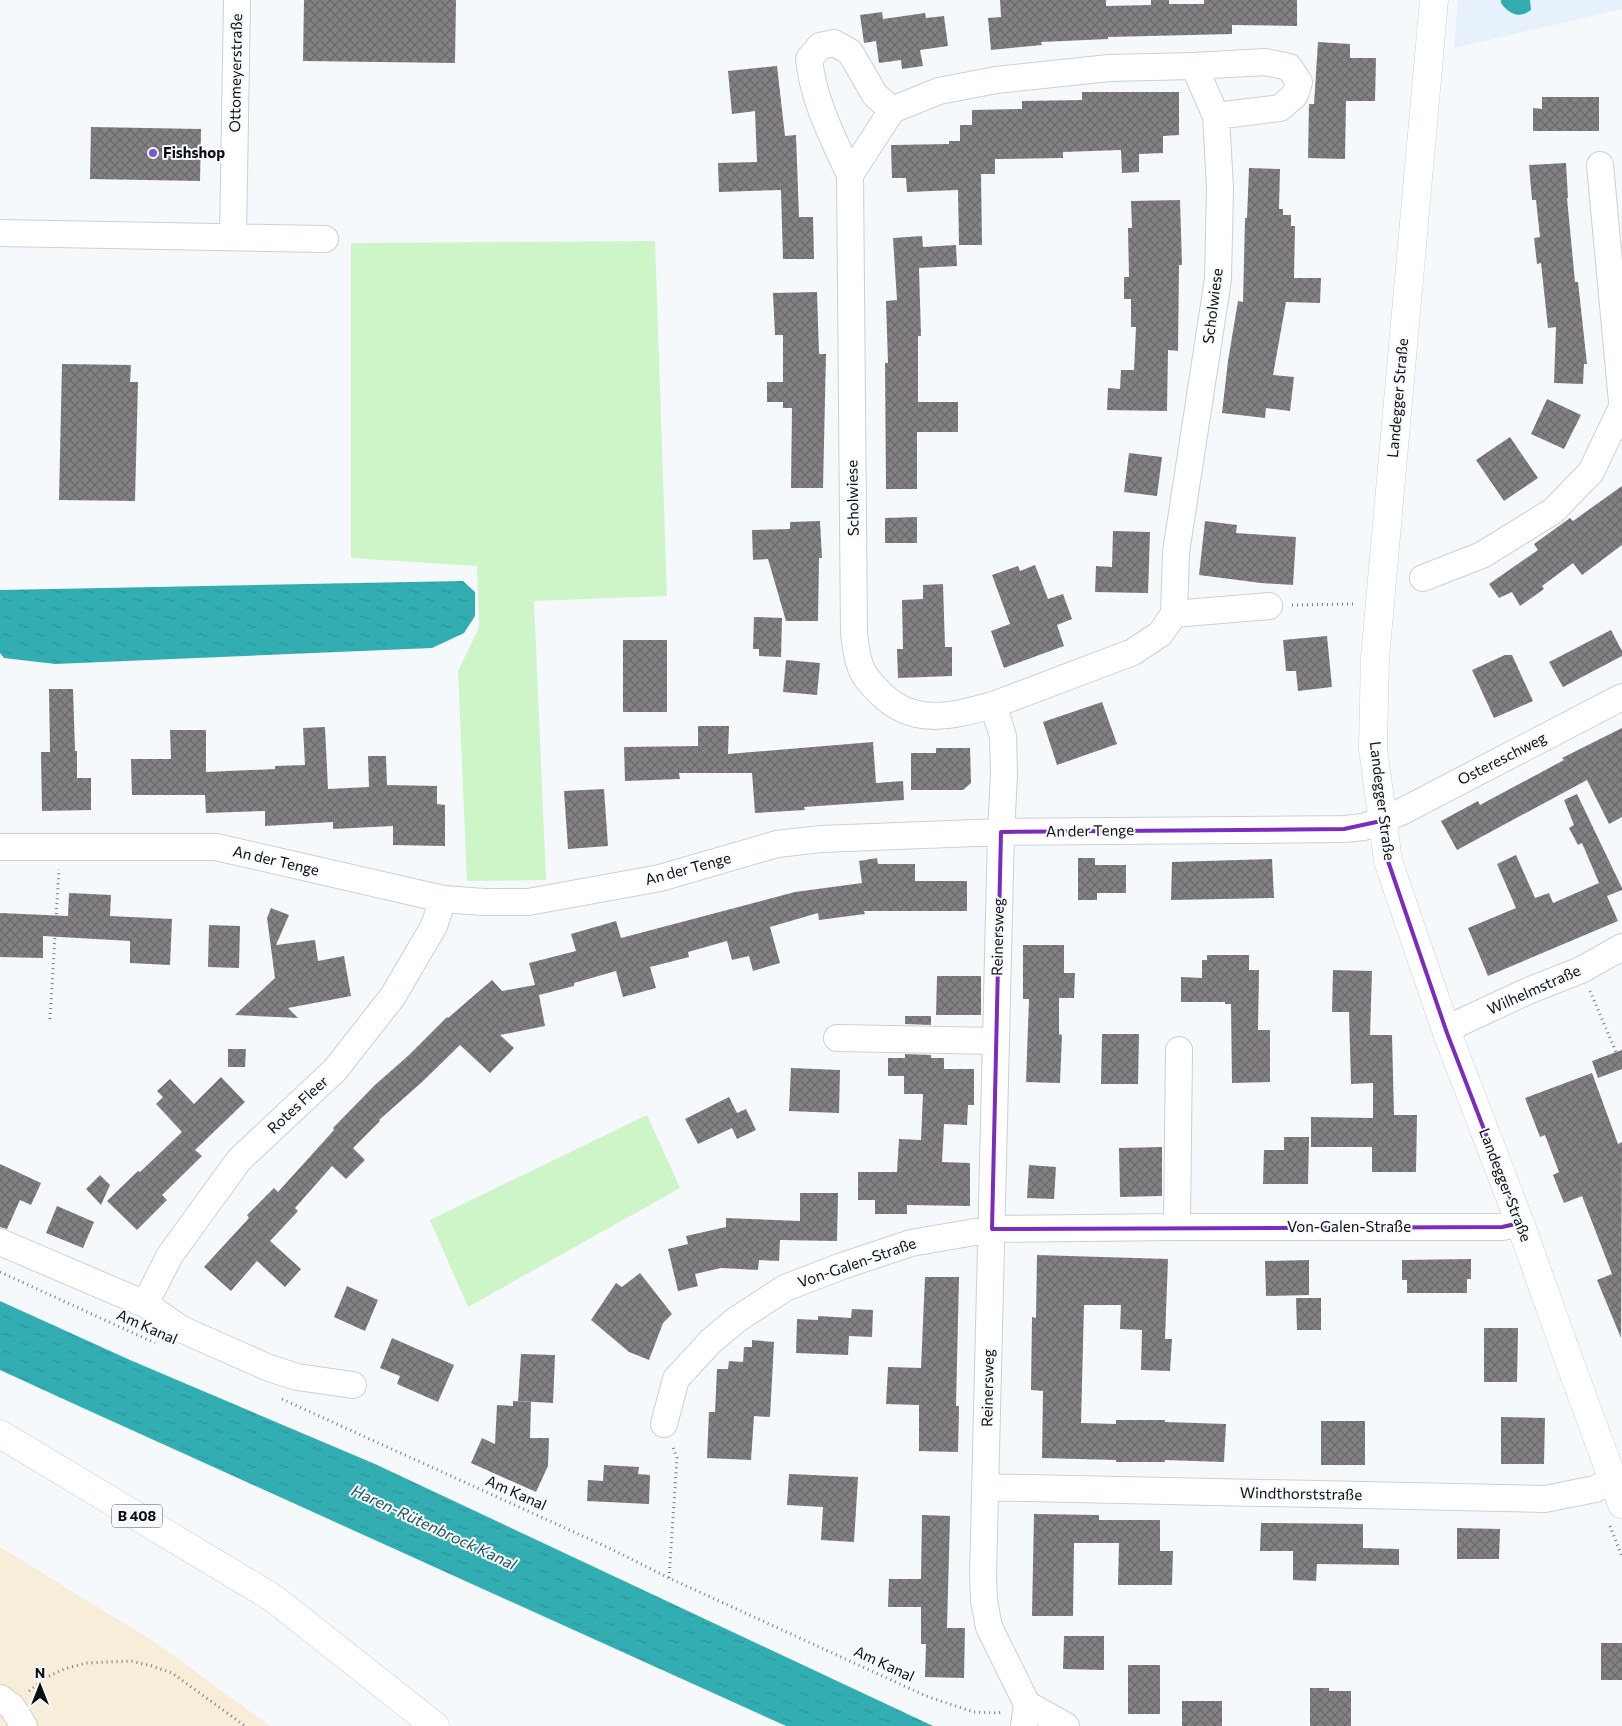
<svg xmlns="http://www.w3.org/2000/svg" width="1622" height="1726" viewBox="0 0 1622 1726" font-family="Commissioner,sans-serif">
<style>
.built{fill:#e7f1fb}
.industrial{fill:#f7edd8}
.green{fill:#cdf5c7}
.water{fill:url(#water-ripples)}
.building{fill:url(#building-cross-hatch)}
.lines{fill:none;stroke-linecap:round;stroke-linejoin:round}
.minor-casing{stroke:#ccd0d4;stroke-width:28}
.major-casing{stroke:#ccd0d4;stroke-width:29}
.path{stroke:#797c7e;stroke-width:3;stroke-dasharray:1 4;stroke-linecap:butt}
.minor{stroke:#fff;stroke-width:26}
.major{stroke:#fff;stroke-width:28}
.marked{fill:none;stroke:#7b2cbf;stroke-width:4;stroke-linejoin:round}
.poi-dot{fill:#7657d1;stroke:#f5f9fc;stroke-width:2}
.labels{text-anchor:middle;stroke-width:4;stroke-linejoin:round;paint-order:stroke}
.shield{fill:#f5f9fc;stroke:#535456;stroke-width:1}
.shield-label{font-size:14px;font-weight:bold;fill:#0d0e0f}
.street-label{font-size:15px;fill:#0d0e0f;stroke:#f5f9fc}
.poi-label{font-size:15px;font-weight:bold;fill:#0d0e0f;stroke:#f5f9fc;text-anchor:start}
.water-label{font-size:16px;font-style:italic;fill:#245658;stroke:#f5f9fc}
</style>
<defs>
<pattern id="water-ripples" width="26" height="14" patternUnits="userSpaceOnUse" patternTransform="scale(1.25)"><rect width="26" height="14" fill="#32aeb2"/><path d="M2 4q2-2 4 0t4 0M15 11q2-2 4 0t4 0" fill="none" stroke="#2b9498"/></pattern>
<pattern id="building-cross-hatch" width="8" height="8" patternUnits="userSpaceOnUse" patternTransform="scale(1.25)"><rect width="8" height="8" fill="#848185"/><path d="M0 0l8 8M0 8l8-8" fill="none" stroke="#6a686b"/></pattern>
</defs>
<rect width="100%" height="100%" fill="#f5f9fc"/>
<path class="built" d="M 1458,0 L 1622,0 L 1622,9 L 1454,48 Z"/>
<path class="industrial" d="M 0,1547 L 156,1643 L 270,1726 L 0,1726 Z"/>
<path class="green" d="M 655,241 L 667,596 L 534,601 L 546,880 L 467,881 L 458,671 L 479,628 L 477,566 L 351,558 L 351,243 Z
M 647,1115 L 680,1188 L 468,1307 L 430,1220 Z"/>
<path class="water" d="M 1501,0 L 1530,0 L 1531,10 C 1519,19 1509,14 1501,3 Z
M 463,581 L 475,592 L 475,616 L 464,633 L 432,648 L 55,664 L 4,658 L 0,653 L 0,590 Z
M 0,1301 L 130,1360 L 375,1464 L 933,1726 L 786,1726 L 83,1408 L 0,1370 Z"/>
<path class="building" d="M 304,0 L 456,0 L 455,63 L 303,61 Z
M 1000,0 L 1106,0 L 1106,6 L 1151,5 L 1151,0 L 1169,0 L 1169,4 L 1204,4 L 1204,0 L 1297,0 L 1297,26 L 1232,25 L 1232,34 L 1108,37 L 1108,39 L 1041,42 L 1042,45 L 991,50 L 988,18 L 1001,17 Z
M 882,12 L 883,19 L 925,13 L 926,18 L 944,16 L 948,46 L 920,50 L 923,66 L 902,69 L 901,60 L 879,63 L 876,41 L 864,43 L 860,15 Z
M 1318,42 L 1350,44 L 1350,58 L 1376,58 L 1375,101 L 1346,101 L 1345,159 L 1308,158 L 1309,104 L 1314,104 Z
M 777,66 L 785,136 L 796,135 L 799,217 L 813,217 L 814,259 L 783,259 L 781,190 L 719,192 L 718,163 L 757,162 L 755,111 L 732,114 L 728,71 Z
M 1082,92 L 1179,92 L 1179,135 L 1163,136 L 1163,153 L 1139,154 L 1139,172 L 1122,173 L 1121,150 L 1063,152 L 1063,158 L 995,159 L 995,174 L 981,174 L 982,245 L 959,245 L 958,190 L 907,192 L 906,178 L 892,178 L 891,145 L 949,144 L 949,141 L 960,141 L 960,125 L 972,125 L 972,110 L 1022,109 L 1022,101 L 1082,100 Z
M 1542,97 L 1599,97 L 1599,131 L 1533,131 L 1533,108 L 1542,109 Z
M 91,127 L 201,129 L 200,181 L 90,179 Z
M 1566,163 L 1568,198 L 1567,198 L 1575,282 L 1578,282 L 1587,364 L 1584,364 L 1583,384 L 1554,383 L 1556,327 L 1548,328 L 1541,263 L 1537,264 L 1534,238 L 1540,237 L 1536,200 L 1532,200 L 1529,165 Z
M 1249,168 L 1280,169 L 1279,209 L 1283,209 L 1283,215 L 1291,215 L 1291,226 L 1295,226 L 1294,278 L 1321,278 L 1320,303 L 1286,302 L 1273,375 L 1294,377 L 1290,411 L 1266,408 L 1265,418 L 1222,413 L 1228,361 L 1238,301 L 1243,302 L 1245,218 L 1247,218 Z
M 1180,200 L 1182,265 L 1179,265 L 1178,351 L 1168,350 L 1167,411 L 1107,410 L 1108,388 L 1120,389 L 1121,370 L 1134,370 L 1136,327 L 1131,327 L 1131,299 L 1124,299 L 1124,277 L 1129,277 L 1128,228 L 1132,228 L 1131,201 Z
M 922,236 L 923,247 L 956,245 L 957,266 L 919,268 L 921,336 L 918,336 L 918,402 L 958,402 L 958,432 L 917,432 L 917,489 L 886,489 L 885,363 L 888,363 L 886,301 L 897,300 L 893,238 Z
M 817,292 L 819,354 L 826,354 L 823,488 L 791,488 L 792,408 L 783,408 L 783,402 L 767,402 L 767,382 L 783,382 L 783,335 L 775,335 L 773,293 Z
M 62,364 L 131,365 L 130,382 L 138,382 L 135,501 L 59,500 Z
M 1547,399 L 1581,415 L 1564,449 L 1531,434 Z
M 1510,437 L 1538,478 L 1504,501 L 1476,460 Z
M 1129,453 L 1162,457 L 1157,496 L 1124,492 Z
M 1622,486 L 1622,545 L 1582,575 L 1573,563 L 1542,586 L 1544,589 L 1520,606 L 1512,592 L 1499,598 L 1489,584 L 1538,550 L 1534,544 L 1570,518 L 1573,521 Z
M 917,517 L 917,543 L 885,543 L 885,518 Z
M 820,521 L 822,558 L 819,558 L 818,621 L 786,621 L 768,559 L 753,560 L 752,530 L 790,529 L 790,522 Z
M 1205,521 L 1237,525 L 1236,533 L 1296,537 L 1293,585 L 1261,583 L 1199,575 Z
M 1113,531 L 1150,532 L 1148,593 L 1095,592 L 1096,566 L 1112,567 Z
M 1035,565 L 1048,599 L 1063,594 L 1072,619 L 1057,625 L 1064,646 L 1004,668 L 991,631 L 1010,624 L 992,575 L 1018,566 L 1020,571 Z
M 943,584 L 945,647 L 952,647 L 952,676 L 898,678 L 897,649 L 903,649 L 902,600 L 923,599 L 923,585 Z
M 754,617 L 782,618 L 781,657 L 759,656 L 759,649 L 753,649 Z
M 1611,630 L 1622,651 L 1622,656 L 1563,687 L 1549,662 Z
M 1327,636 L 1332,687 L 1298,691 L 1296,671 L 1286,671 L 1283,640 Z
M 623,640 L 667,640 L 667,712 L 623,712 Z
M 1505,655 L 1512,655 L 1533,701 L 1494,718 L 1472,670 Z
M 786,660 L 820,663 L 817,695 L 783,692 Z
M 49,689 L 73,689 L 75,751 L 77,751 L 77,778 L 91,778 L 91,810 L 42,811 L 41,752 L 50,752 Z
M 1102,702 L 1117,744 L 1057,765 L 1043,722 Z
M 698,726 L 729,726 L 728,754 L 873,742 L 876,783 L 903,781 L 904,800 L 804,807 L 805,810 L 755,813 L 752,773 L 679,773 L 680,779 L 625,781 L 624,747 L 698,746 Z
M 325,727 L 328,789 L 369,787 L 368,756 L 386,756 L 387,785 L 437,786 L 437,804 L 445,805 L 445,846 L 393,845 L 393,826 L 333,829 L 333,822 L 265,826 L 265,811 L 206,813 L 205,795 L 132,795 L 131,759 L 171,759 L 170,730 L 206,730 L 206,772 L 275,769 L 275,766 L 305,765 L 303,728 Z
M 1622,728 L 1622,817 L 1609,824 L 1587,780 L 1457,850 L 1441,821 L 1478,801 L 1480,805 L 1564,760 L 1562,758 Z
M 936,748 L 970,748 L 971,783 L 963,790 L 911,790 L 911,753 L 936,753 Z
M 604,789 L 608,846 L 568,849 L 564,791 Z
M 1577,794 L 1622,888 L 1622,890 L 1607,896 L 1618,921 L 1488,976 L 1468,928 L 1516,908 L 1497,864 L 1516,855 L 1535,898 L 1549,893 L 1553,903 L 1599,883 L 1582,843 L 1578,845 L 1569,828 L 1574,825 L 1564,800 Z
M 877,858 L 878,864 L 915,864 L 915,881 L 967,881 L 967,911 L 864,911 L 865,914 L 819,920 L 818,913 L 770,927 L 780,963 L 753,971 L 749,956 L 732,960 L 727,941 L 688,952 L 689,957 L 650,967 L 656,988 L 623,997 L 616,971 L 574,983 L 574,986 L 539,995 L 545,1026 L 500,1035 L 514,1048 L 490,1073 L 460,1045 L 421,1083 L 379,1120 L 380,1121 L 353,1148 L 365,1160 L 346,1179 L 332,1166 L 295,1208 L 298,1211 L 270,1241 L 301,1269 L 285,1287 L 257,1261 L 231,1291 L 204,1267 L 249,1218 L 247,1215 L 274,1188 L 278,1192 L 334,1130 L 333,1128 L 375,1085 L 409,1055 L 447,1017 L 448,1018 L 492,980 L 502,991 L 535,985 L 529,963 L 576,951 L 571,934 L 616,921 L 621,938 L 795,892 L 862,883 L 859,861 Z
M 1078,858 L 1095,858 L 1095,865 L 1126,865 L 1126,893 L 1097,893 L 1097,900 L 1078,900 Z
M 1272,859 L 1274,898 L 1171,900 L 1172,862 Z
M 69,893 L 111,895 L 110,916 L 172,919 L 170,965 L 130,963 L 130,941 L 43,936 L 43,958 L 0,957 L 0,913 L 68,916 Z
M 271,908 L 289,915 L 276,945 L 315,940 L 318,961 L 344,956 L 351,996 L 288,1008 L 298,1018 L 235,1015 L 275,978 L 267,918 Z
M 209,925 L 240,926 L 239,968 L 208,967 Z
M 1023,945 L 1064,945 L 1064,973 L 1075,973 L 1074,998 L 1059,998 L 1059,1034 L 1062,1035 L 1060,1083 L 1026,1082 L 1029,999 L 1023,999 Z
M 1207,955 L 1249,955 L 1249,970 L 1259,970 L 1258,1030 L 1270,1030 L 1270,1082 L 1232,1083 L 1231,1004 L 1225,1004 L 1225,1002 L 1181,1002 L 1181,977 L 1202,978 L 1202,960 L 1207,960 Z
M 1333,970 L 1372,971 L 1370,1035 L 1392,1035 L 1394,1115 L 1417,1115 L 1416,1172 L 1372,1172 L 1372,1147 L 1311,1147 L 1311,1117 L 1373,1118 L 1373,1083 L 1351,1084 L 1349,1012 L 1332,1012 Z
M 937,976 L 981,976 L 981,1015 L 936,1015 Z
M 905,1016 L 931,1016 L 931,1025 L 905,1024 Z
M 1102,1034 L 1139,1034 L 1138,1084 L 1101,1084 Z
M 228,1049 L 246,1049 L 245,1067 L 228,1067 Z
M 1622,1050 L 1622,1069 L 1598,1078 L 1592,1061 Z
M 905,1054 L 931,1055 L 931,1058 L 944,1058 L 944,1069 L 974,1069 L 974,1105 L 968,1105 L 967,1125 L 944,1124 L 942,1162 L 970,1163 L 970,1206 L 907,1205 L 907,1214 L 875,1214 L 875,1200 L 858,1200 L 858,1172 L 897,1172 L 899,1139 L 921,1140 L 923,1094 L 904,1094 L 904,1076 L 888,1076 L 888,1058 L 905,1058 Z
M 791,1068 L 840,1070 L 839,1113 L 789,1111 Z
M 1592,1073 L 1618,1144 L 1622,1142 L 1621,1338 L 1597,1280 L 1612,1274 L 1582,1196 L 1564,1203 L 1553,1175 L 1559,1172 L 1545,1135 L 1540,1137 L 1525,1098 Z
M 221,1077 L 245,1102 L 195,1150 L 202,1156 L 162,1195 L 167,1200 L 137,1230 L 107,1201 L 138,1171 L 140,1172 L 182,1132 L 156,1104 L 163,1097 L 157,1091 L 170,1079 L 194,1104 Z
M 729,1097 L 737,1113 L 746,1109 L 756,1130 L 737,1139 L 732,1128 L 698,1144 L 685,1119 Z
M 1284,1137 L 1309,1137 L 1308,1184 L 1263,1184 L 1264,1150 L 1284,1150 Z
M 1162,1147 L 1162,1196 L 1120,1197 L 1119,1148 Z
M 0,1164 L 41,1183 L 31,1205 L 20,1200 L 7,1229 L 0,1227 Z
M 1029,1165 L 1056,1167 L 1054,1199 L 1027,1198 Z
M 100,1175 L 110,1185 L 101,1205 L 86,1189 Z
M 800,1193 L 838,1193 L 837,1241 L 780,1240 L 779,1261 L 759,1260 L 758,1270 L 721,1268 L 695,1274 L 698,1286 L 678,1291 L 668,1249 L 688,1244 L 686,1236 L 726,1227 L 726,1218 L 800,1221 Z
M 57,1206 L 94,1222 L 83,1248 L 46,1233 Z
M 1037,1255 L 1168,1259 L 1165,1339 L 1172,1339 L 1170,1371 L 1141,1370 L 1142,1330 L 1120,1329 L 1121,1305 L 1084,1305 L 1081,1423 L 1116,1424 L 1116,1420 L 1165,1420 L 1165,1422 L 1226,1424 L 1224,1462 L 1165,1460 L 1165,1462 L 1116,1462 L 1116,1460 L 1042,1458 L 1043,1391 L 1031,1390 L 1032,1317 L 1036,1318 Z
M 1471,1259 L 1471,1279 L 1467,1279 L 1467,1293 L 1407,1293 L 1407,1280 L 1402,1280 L 1402,1260 Z
M 1309,1260 L 1309,1295 L 1266,1296 L 1265,1261 Z
M 640,1273 L 672,1314 L 663,1323 L 649,1360 L 629,1352 L 591,1320 L 616,1283 L 622,1287 Z
M 925,1277 L 959,1277 L 956,1406 L 959,1406 L 958,1452 L 919,1451 L 919,1405 L 886,1404 L 888,1367 L 921,1368 Z
M 347,1286 L 378,1300 L 365,1331 L 334,1317 Z
M 1296,1298 L 1321,1298 L 1321,1330 L 1297,1330 Z
M 852,1309 L 873,1310 L 872,1337 L 849,1336 L 848,1355 L 796,1353 L 797,1319 L 818,1320 L 818,1316 L 851,1318 Z
M 1484,1328 L 1518,1328 L 1517,1382 L 1484,1382 Z
M 392,1338 L 454,1365 L 438,1402 L 397,1384 L 400,1376 L 380,1368 Z
M 752,1340 L 774,1342 L 770,1417 L 754,1416 L 751,1460 L 707,1458 L 709,1412 L 715,1412 L 717,1369 L 728,1369 L 729,1361 L 743,1362 L 744,1347 L 752,1347 Z
M 521,1354 L 555,1355 L 553,1403 L 518,1401 Z
M 513,1401 L 531,1402 L 530,1438 L 549,1438 L 548,1466 L 536,1492 L 471,1463 L 482,1438 L 495,1444 L 497,1405 L 513,1406 Z
M 1501,1417 L 1545,1418 L 1544,1464 L 1501,1464 Z
M 1321,1421 L 1365,1421 L 1365,1465 L 1321,1465 Z
M 604,1465 L 639,1467 L 638,1474 L 650,1475 L 649,1504 L 587,1501 L 588,1480 L 603,1481 Z
M 789,1474 L 858,1477 L 854,1542 L 821,1540 L 823,1507 L 787,1505 Z
M 1034,1514 L 1099,1515 L 1099,1520 L 1160,1520 L 1160,1551 L 1173,1551 L 1172,1585 L 1118,1585 L 1119,1543 L 1074,1543 L 1073,1616 L 1032,1616 Z
M 922,1515 L 950,1516 L 947,1628 L 965,1628 L 964,1678 L 925,1677 L 926,1644 L 921,1644 L 921,1607 L 888,1607 L 889,1579 L 921,1579 Z
M 1261,1523 L 1363,1524 L 1363,1548 L 1399,1549 L 1399,1565 L 1317,1564 L 1316,1581 L 1293,1580 L 1293,1551 L 1260,1551 Z
M 1457,1528 L 1500,1529 L 1499,1559 L 1457,1559 Z
M 1064,1636 L 1104,1636 L 1104,1670 L 1063,1669 Z
M 1601,1643 L 1622,1643 L 1622,1680 L 1601,1680 Z
M 1128,1665 L 1160,1665 L 1160,1714 L 1128,1714 Z
M 1310,1688 L 1329,1688 L 1329,1691 L 1351,1691 L 1351,1726 L 1310,1726 Z
M 1182,1701 L 1222,1701 L 1222,1726 L 1182,1726 Z"/>
<g class="lines">
<defs>
<path id="minor" d="M 1194,66 L 1265,62 L 1289,67 L 1299,82 L 1295,95 L 1280,108 L 1216,116
M 1600,165 L 1622,402
M 850,175 C 833,138 813,100 809,59 L 820,46 L 834,43 L 850,52 L 875,95 L 892,110
M 0,233 L 325,239
M 233,236 L 237,0
M 1423,578 L 1482,555 L 1553,511 L 1591,472 L 1622,407
M 1174,614 L 1269,606
M 993,705 L 1133,652 L 1160,634 L 1174,614 L 1176,552 L 1218,279 L 1220,188 L 1216,116 L 1194,66 L 1109,68 L 996,80 L 939,91 L 892,110 L 850,175 L 854,634 C 856,644 856,656 860,665 C 863,676 872,685 880,693 C 914,727 952,716 993,705 L 1003,736 L 1004,775 L 1001,832 L 983,1576 L 984,1601 L 989,1627 L 1027,1704 L 1024,1726
M 0,847 L 216,847 L 443,899 L 484,902 L 528,902 L 660,878 L 777,844 L 821,839 L 1001,832 L 1344,829 L 1364,827 L 1401,812 L 1622,697
M 1447,1033 L 1459,1023 L 1528,991 L 1581,970 L 1622,947
M 837,1038 L 995,1041
M 1177,1227 L 1179,1050
M 0,1242 L 145,1304 L 181,1329 L 269,1368 L 297,1377 L 353,1385
M 145,1304 L 170,1255 L 239,1160 L 335,1070 L 393,996 L 434,926 L 443,899
M 664,1424 L 676,1379 L 710,1342 L 736,1320 L 785,1288 L 842,1266 L 911,1243 L 992,1229 L 1177,1227 L 1502,1227 L 1520,1223
M 986,1487 L 1545,1499 L 1595,1489 L 1613,1480
M 0,1698 L 12,1707 L 24,1726
M 1027,1704 L 1066,1726"/>
<path id="major" d="M 1434,0 L 1375,658 L 1373,748 L 1388,861 L 1447,1033 L 1520,1223 L 1571,1366 L 1622,1504
M 0,1434 L 273,1598 L 435,1726"/>
</defs>
<use href="#minor" class="minor-casing"/>
<use href="#major" class="major-casing"/>
<path class="path" d="M 1292,605 L 1355,604
M 1590,991 L 1622,1066
M 50,1019 L 59,869
M 0,1272 L 155,1343
M 282,1399 L 609,1548 L 669,1578 L 926,1696 L 974,1712 L 998,1713 L 1003,1712
M 1610,1526 L 1622,1557
M 669,1578 L 677,1458 L 672,1445
M 29,1691 L 47,1677 L 64,1669 L 86,1663 L 131,1661 L 152,1666 L 172,1673 L 245,1726"/>
<use href="#minor" class="minor"/>
<use href="#major" class="major"/>
</g>
<path class="marked" d="M 1381,821 L 1388,861 L 1447,1033 L 1520,1223 L 1502,1227 L 992,1229 L 1001,832 L 1344,829 Z"/>
<circle class="poi-dot" cx="153" cy="153" r="5"/>
<g class="labels">
<rect class="shield" x="112" y="1504.5" width="50" height="23" rx="4"/>
<g class="shield-label">
<text x="137" y="1521">B 408</text>
</g>
<g class="street-label">
<text transform="translate(236 73) rotate(-89)" y="5">Ottomeyerstraße</text>
<text transform="translate(1213 306) rotate(-83)" y="5">Scholwiese</text>
<text transform="translate(1398 398) rotate(-85)" y="5">Landegger Straße</text>
<text transform="translate(853 498) rotate(-91)" y="5">Scholwiese</text>
<text transform="translate(1502 759) rotate(-27)" y="5">Ostereschweg</text>
<text transform="translate(1382 801) rotate(83)" y="5">Landegger Straße</text>
<text transform="translate(1090 831) rotate(-1)" y="5">An der Tenge</text>
<text transform="translate(276 861) rotate(13)" y="5">An der Tenge</text>
<text transform="translate(688 869) rotate(-15)" y="5">An der Tenge</text>
<text transform="translate(998 937) rotate(-89)" y="5">Reinersweg</text>
<text transform="translate(1534 990) rotate(-24)" y="5">Wilhelmstraße</text>
<text transform="translate(298 1105) rotate(-43)" y="5">Rotes Fleer</text>
<text transform="translate(1505 1185) rotate(69)" y="5">Landegger Straße</text>
<text x="1349" y="1232">Von-Galen-Straße</text>
<text transform="translate(857 1263) rotate(-19)" y="5">Von-Galen-Straße</text>
<text transform="translate(147 1327) rotate(24)" y="5">Am Kanal</text>
<text transform="translate(988 1388) rotate(-89)" y="5">Reinersweg</text>
<text transform="translate(516 1493) rotate(24)" y="5">Am Kanal</text>
<text transform="translate(1301 1494) rotate(1)" y="5">Windthorststraße</text>
<text transform="translate(884 1664) rotate(25)" y="5">Am Kanal</text>
</g>
<g class="poi-label">
<text x="163" y="158">Fishshop</text>
</g>
<g class="water-label">
<text transform="translate(434 1527) rotate(25)" y="6">Haren-Rütenbrock Kanal</text>
</g>
</g>
<g transform="translate(40 1686)" stroke="#f5f9fc" stroke-width="4" paint-order="stroke">
<path d="M0-4L9 19L0 12L-9 19Z" fill="#0d0e0f"/>
<text y="-8" font-size="14" font-weight="bold" text-anchor="middle" fill="#0d0e0f">N</text>
</g>
</svg>
